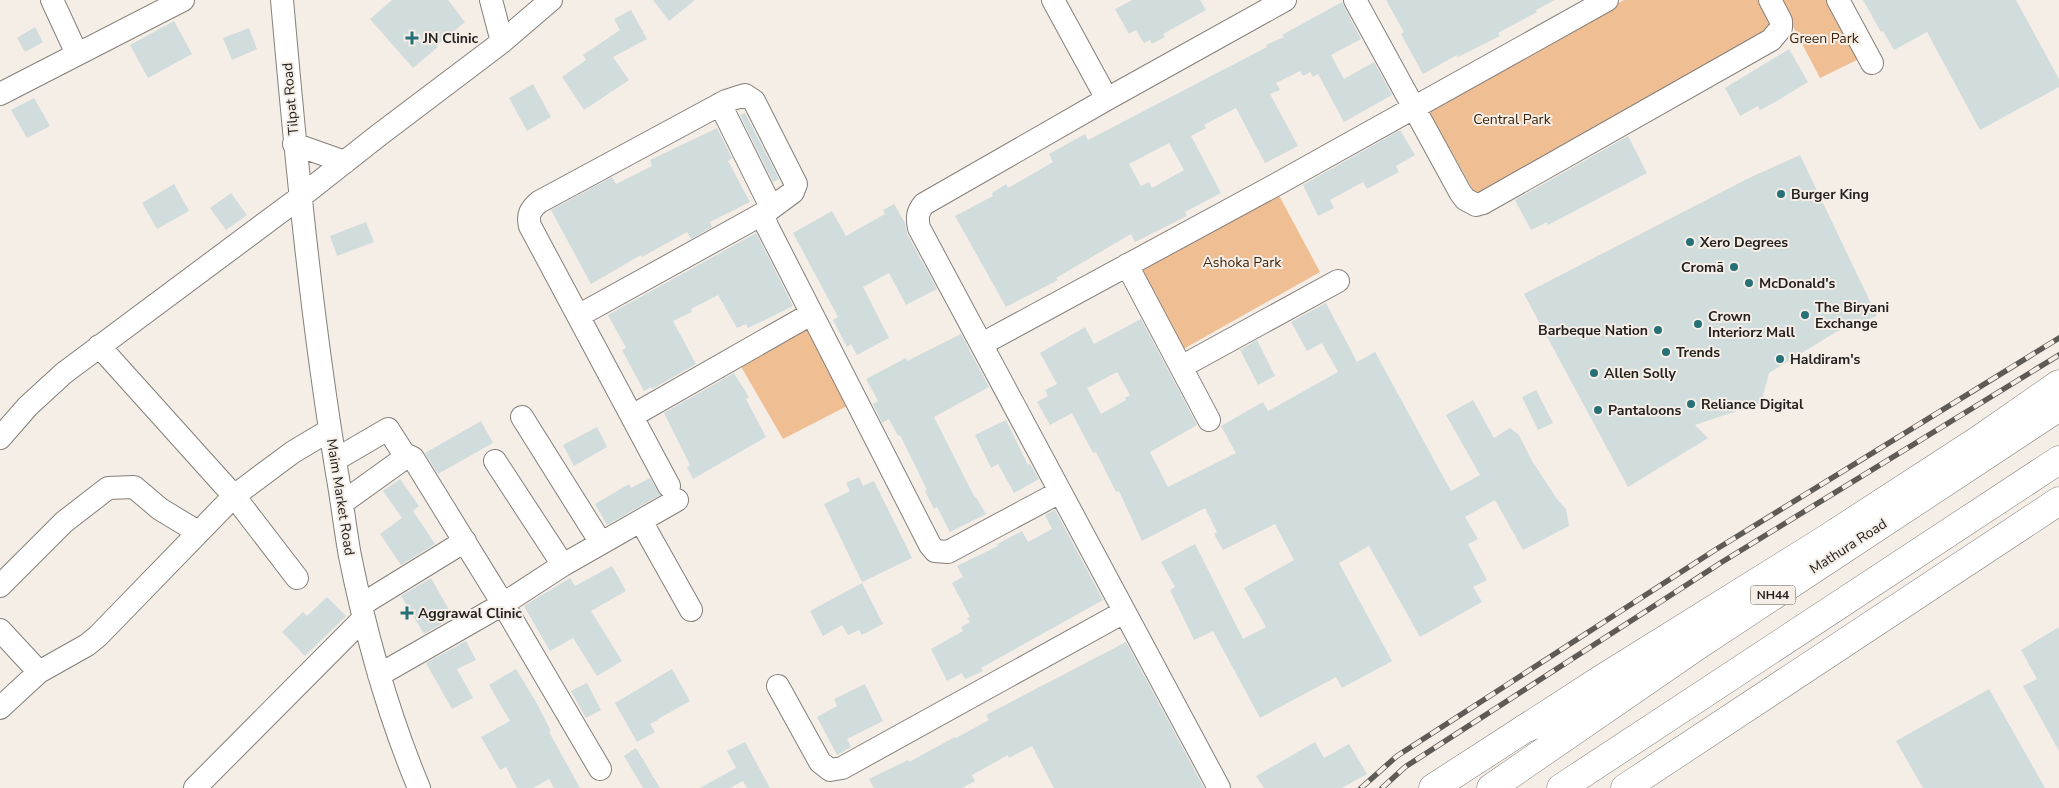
<svg xmlns="http://www.w3.org/2000/svg" width="2059" height="788" viewBox="0 0 2059 788" font-family="'Nunito Sans',sans-serif">
<style>
.green{fill:#f0be93}
.building{fill:#d1dcdd;fill-rule:evenodd}
.lines{fill:none;stroke-linecap:round;stroke-linejoin:round}
.minor-casing{stroke:#857f79;stroke-width:24}
.major-casing{stroke:#857f79;stroke-width:29}
.highway-casing{stroke:#857f79;stroke-width:29}
.minor{stroke:#fff;stroke-width:22}
.major{stroke:#fff;stroke-width:28}
.highway{stroke:#fff;stroke-width:28}
.rail-casing{stroke:#5e5a56;stroke-width:5.5}
.rail{stroke:#f5eee7;stroke-width:4;stroke-dasharray:11;stroke-linecap:butt}
.poi-dot{fill:#267077;stroke:#f5eee7;stroke-width:2}
.labels{text-anchor:middle;stroke-width:4;stroke-linejoin:round;paint-order:stroke}
.shield{fill:#f5eee7;stroke:#635e5b;stroke-width:1}
.shield-label{font-size:12px;font-weight:bold;fill:#24211f}
.poi-label{font-size:14px;font-weight:bold;fill:#24211f;stroke:#f5eee7;text-anchor:start}
.park-label{font-size:14px;fill:#3f250b;stroke:#f5eee7}
.street-label{font-size:14px;fill:#24211f;stroke:#f5eee7}
</style>
<rect width="100%" height="100%" fill="#f5eee7"/>
<path class="green" d="M 1624,0 L 1758,0 L 1774,27 L 1477,197 L 1428,110 Z
M 1779,0 L 1829,0 L 1861,58 L 1820,78 Z
M 1275,188 L 1320,272 L 1180,351 L 1136,271 Z
M 809,326 L 851,404 L 783,439 L 739,363 Z"/>
<path class="building" d="M 392,0 L 448,0 L 465,22 L 437,45 L 438,47 L 413,68 L 370,19 Z
M 653,0 L 695,0 L 669,21 Z
M 1132,0 L 1200,0 L 1206,10 L 1163,34 L 1165,37 L 1152,44 L 1150,40 L 1144,43 L 1136,30 L 1129,34 L 1115,9 Z
M 1386,0 L 1555,0 L 1536,10 L 1537,12 L 1498,33 L 1500,36 L 1458,57 L 1457,55 L 1423,74 L 1401,34 L 1404,32 Z
M 1863,0 L 2016,0 L 2059,79 L 2059,87 L 1980,130 L 1927,32 L 1894,50 L 1883,31 L 1881,32 Z
M 1342,2 L 1361,39 L 1331,55 L 1344,79 L 1374,62 L 1392,95 L 1344,122 L 1318,74 L 1313,77 L 1310,72 L 1303,76 L 1300,71 L 1276,83 L 1280,90 L 1270,94 L 1298,146 L 1265,163 L 1236,108 L 1204,125 L 1206,128 L 1191,136 L 1221,193 L 1185,212 L 1187,216 L 1135,242 L 1131,234 L 1056,278 L 1058,280 L 1006,307 L 955,216 L 993,196 L 992,193 L 1006,184 L 1008,188 L 1053,162 L 1049,154 L 1085,134 L 1088,140 L 1267,47 L 1266,45 L 1284,37 L 1282,35 ZM 1169,143 L 1184,170 L 1152,188 L 1149,182 L 1141,186 L 1129,164 Z
M 631,10 L 647,39 L 613,57 L 629,80 L 584,110 L 562,77 L 586,60 L 583,55 L 620,30 L 614,19 Z
M 174,21 L 192,54 L 148,78 L 130,45 Z
M 35,27 L 43,42 L 25,52 L 17,38 Z
M 249,28 L 257,49 L 232,60 L 223,38 Z
M 1789,49 L 1808,82 L 1775,102 L 1760,110 L 1758,106 L 1740,116 L 1725,88 Z
M 533,84 L 551,117 L 527,131 L 509,98 Z
M 34,98 L 50,126 L 27,138 L 11,110 Z
M 745,113 L 779,179 L 773,182 L 740,115 Z
M 717,128 L 732,158 L 728,161 L 750,202 L 710,222 L 712,227 L 691,239 L 687,232 L 642,257 L 641,255 L 591,284 L 551,210 L 612,177 L 616,184 L 652,166 L 650,160 Z
M 1400,130 L 1415,155 L 1396,166 L 1399,172 L 1367,189 L 1363,182 L 1330,200 L 1334,208 L 1318,216 L 1303,185 Z
M 1628,136 L 1647,173 L 1548,225 L 1547,222 L 1531,230 L 1515,200 Z
M 1800,155 L 1877,316 L 1836,332 L 1769,373 L 1761,403 L 1695,425 L 1708,438 L 1628,487 L 1524,294 L 1749,178 Z
M 174,184 L 189,211 L 157,229 L 142,203 Z
M 231,193 L 247,215 L 226,230 L 210,208 Z
M 894,204 L 905,223 L 907,234 L 937,289 L 906,305 L 889,273 L 863,287 L 889,338 L 857,355 L 851,344 L 847,347 L 833,320 L 838,317 L 793,233 L 832,211 L 846,236 L 885,214 L 883,210 Z
M 366,222 L 374,242 L 337,256 L 330,236 Z
M 756,233 L 793,306 L 748,328 L 746,324 L 737,328 L 718,295 L 691,309 L 692,312 L 673,321 L 696,364 L 652,389 L 651,387 L 644,391 L 622,350 L 626,348 L 608,315 Z
M 1326,303 L 1357,362 L 1375,352 L 1451,491 L 1480,475 L 1446,415 L 1473,400 L 1494,438 L 1510,428 L 1519,435 L 1532,461 L 1557,499 L 1566,509 L 1569,526 L 1523,550 L 1495,500 L 1465,517 L 1478,539 L 1468,544 L 1487,580 L 1473,587 L 1482,602 L 1420,637 L 1369,546 L 1339,563 L 1392,661 L 1342,688 L 1336,677 L 1260,718 L 1213,631 L 1194,640 L 1170,590 L 1175,587 L 1161,562 L 1195,544 L 1243,639 L 1266,627 L 1244,588 L 1294,560 L 1275,524 L 1223,550 L 1214,534 L 1217,532 L 1205,508 L 1142,541 L 1119,491 L 1116,492 L 1096,452 L 1093,453 L 1072,413 L 1050,425 L 1037,402 L 1048,396 L 1045,390 L 1057,384 L 1040,353 L 1085,327 L 1094,344 L 1141,319 L 1197,425 L 1150,452 L 1168,487 L 1236,453 L 1221,426 L 1263,402 L 1268,411 L 1338,372 L 1322,343 L 1307,351 L 1291,322 ZM 1117,372 L 1130,395 L 1125,398 L 1126,400 L 1101,414 L 1087,388 Z
M 961,334 L 989,387 L 934,417 L 975,498 L 976,497 L 986,514 L 950,532 L 937,507 L 934,509 L 925,491 L 927,490 L 900,435 L 898,436 L 889,419 L 882,423 L 873,404 L 878,401 L 866,379 L 906,358 L 907,361 Z
M 1257,340 L 1275,376 L 1258,385 L 1240,350 Z
M 734,373 L 749,397 L 746,399 L 766,437 L 693,479 L 687,467 L 690,465 L 664,413 Z
M 1536,390 L 1553,423 L 1538,430 L 1522,397 Z
M 1006,420 L 1028,465 L 1030,464 L 1039,479 L 1014,493 L 998,464 L 991,468 L 975,435 Z
M 481,421 L 493,443 L 438,474 L 425,453 Z
M 597,427 L 607,447 L 574,466 L 563,445 Z
M 859,477 L 863,486 L 874,481 L 912,558 L 862,582 L 824,504 L 850,491 L 846,483 Z
M 650,478 L 660,495 L 607,525 L 595,504 L 629,484 L 631,488 Z
M 400,479 L 419,506 L 413,511 L 435,544 L 401,565 L 380,534 L 402,518 L 383,491 Z
M 1055,510 L 1103,600 L 981,668 L 983,671 L 965,679 L 962,673 L 947,681 L 931,649 L 963,631 L 961,627 L 970,622 L 967,618 L 970,617 L 952,583 L 963,577 L 957,566 L 998,546 L 997,544 L 1022,531 L 1028,542 L 1052,529 L 1045,515 Z
M 612,566 L 626,591 L 591,611 L 622,661 L 597,676 L 573,638 L 550,651 L 524,606 L 570,578 L 575,586 Z
M 431,578 L 453,617 L 424,634 L 401,596 Z
M 862,583 L 883,624 L 862,635 L 859,630 L 848,635 L 842,625 L 823,636 L 810,611 Z
M 327,597 L 346,616 L 305,656 L 282,632 L 303,612 L 307,616 Z
M 2059,627 L 2059,751 L 2023,686 L 2037,679 L 2021,650 Z
M 466,641 L 476,660 L 457,669 L 473,698 L 452,709 L 426,663 Z
M 1126,642 L 1204,788 L 1054,788 L 1032,746 L 1009,758 L 1008,755 L 972,775 L 975,781 L 962,788 L 874,788 L 869,779 L 908,760 L 909,762 L 955,737 L 956,738 L 989,720 L 986,715 Z
M 516,669 L 536,702 L 551,731 L 549,732 L 580,788 L 554,788 L 549,779 L 533,788 L 517,788 L 506,767 L 500,770 L 481,737 L 510,721 L 489,685 Z
M 672,669 L 690,701 L 658,719 L 658,720 L 650,724 L 655,732 L 637,742 L 615,703 Z
M 587,683 L 601,710 L 586,718 L 571,691 Z
M 865,684 L 883,721 L 847,739 L 851,747 L 837,755 L 817,717 L 837,706 L 834,699 Z
M 1989,689 L 2045,788 L 1923,788 L 1896,741 Z
M 745,742 L 770,788 L 747,788 L 743,781 L 730,788 L 700,788 L 736,768 L 727,751 Z
M 1315,742 L 1324,758 L 1349,744 L 1367,774 L 1342,788 L 1264,788 L 1256,776 Z
M 636,748 L 660,788 L 643,788 L 624,756 Z"/>
<g class="lines">
<defs>
<path id="minor" d="M 52,0 L 77,54
M 282,0 C 296,158 311,316 337,473 C 342,500 345,529 350,556 C 366,635 388,714 419,788
M 491,0 L 502,42
M 1053,0 L 1107,99
M 1355,0 L 1460,192 L 1465,199 L 1476,205 L 1483,203 L 1771,40 L 1781,28 L 1781,21 L 1770,0
M 1838,0 L 1872,63
M 0,94 L 183,0
M 720,104 L 771,207
M 294,144 L 345,162
M 1127,265 L 1209,420
M 578,316 L 766,212
M 982,344 L 1279,183 L 1607,0
M 99,346 L 234,496 L 297,578
M 1181,367 L 1338,281
M 632,416 L 811,314
M 522,417 L 601,543
M 0,438 L 28,406 L 64,373 L 299,198 L 379,135 L 502,42 L 551,0
M 335,460 L 388,429 L 406,457
M 495,461 L 563,565
M 669,486 L 530,226 C 527,214 531,209 539,202 L 726,101 L 745,95 L 754,101 L 796,184 L 793,192 L 766,212 L 765,220 L 767,226 L 930,545 L 935,551 L 948,552 L 1060,492
M 342,503 L 406,457 L 409,456 L 413,458 L 503,604 L 600,769
M 641,521 L 691,610
M 0,586 L 64,522 L 108,488 L 134,487 L 160,509 L 198,532
M 361,605 L 465,541
M 0,630 L 39,672
M 379,675 L 503,604 L 563,565 L 677,500
M 778,686 L 820,762 L 830,770 L 842,768 L 1124,612
M 0,708 L 39,672 L 87,645 L 98,636 L 234,496 L 293,452 L 330,430
M 195,788 L 364,618
M 1219,788 L 919,228 C 917,218 917,212 924,204 L 1107,99 L 1285,0"/>
<path id="major" d="M 1433,788 L 1600,680 L 1823,541 L 1980,439 L 2059,384
M 1625,788 L 2059,501"/>
<path id="highway" d="M 1524,729 L 1601,698
M 1491,788 L 1697,646 L 2059,407
M 1561,788 L 2059,460"/>
</defs>
<use href="#minor" class="minor-casing"/>
<use href="#major" class="major-casing"/>
<use href="#highway" class="highway-casing"/>
<use href="#minor" class="minor"/>
<use href="#major" class="major"/>
<use href="#highway" class="highway"/>
<defs>
<path id="rail" d="M 1361,788 L 1397,756 L 1715,550 L 2059,338
M 1382,788 L 1405,767 L 1722,562 L 2059,355"/>
</defs>
<use href="#rail" class="rail-casing"/>
<use href="#rail" class="rail"/>
</g>
<g class="poi-dot">
<path d="M409.5 30.5h5v5h5v5h-5v5h-5v-5h-5v-5h5z"/>
<circle cx="1781" cy="194" r="5"/>
<circle cx="1690" cy="242" r="5"/>
<circle cx="1734" cy="267" r="5"/>
<circle cx="1749" cy="283" r="5"/>
<circle cx="1805" cy="315" r="5"/>
<circle cx="1698" cy="324" r="5"/>
<circle cx="1658" cy="330" r="5"/>
<circle cx="1666" cy="352" r="5"/>
<circle cx="1780" cy="359" r="5"/>
<circle cx="1594" cy="373" r="5"/>
<circle cx="1691" cy="404" r="5"/>
<circle cx="1598" cy="410" r="5"/>
<path d="M404.5 605.5h5v5h5v5h-5v5h-5v-5h-5v-5h5z"/>
</g>
<g class="labels">
<rect class="shield" x="1750.5" y="585.5" width="45" height="19" rx="4"/>
<g class="shield-label">
<text x="1773" y="599">NH44</text>
</g>
<g class="poi-label">
<text x="423" y="43">JN Clinic</text>
<text x="1791" y="199">Burger King</text>
<text x="1700" y="247">Xero Degrees</text>
<text x="1724" y="272" text-anchor="end">Cromā</text>
<text x="1759" y="288">McDonald's</text>
<text x="1815" y="312">The Biryani<tspan x="1815" dy="16">Exchange</tspan></text>
<text x="1708" y="321">Crown<tspan x="1708" dy="16">Interiorz Mall</tspan></text>
<text x="1648" y="335" text-anchor="end">Barbeque Nation</text>
<text x="1676" y="357">Trends</text>
<text x="1790" y="364">Haldiram's</text>
<text x="1604" y="378">Allen Solly</text>
<text x="1701" y="409">Reliance Digital</text>
<text x="1608" y="415">Pantaloons</text>
<text x="418" y="618">Aggrawal Clinic</text>
</g>
<g class="park-label">
<text x="1824" y="43">Green Park</text>
<text x="1512" y="124">Central Park</text>
<text x="1242" y="267">Ashoka Park</text>
</g>
<g class="street-label">
<text transform="translate(290 99) rotate(-95)" y="5">Tilpat Road</text>
<text transform="translate(341 497) rotate(81)" y="5">Maim Market Road</text>
<text transform="translate(1848 546) rotate(-33)" y="5">Mathura Road</text>
</g>
</g>
</svg>
